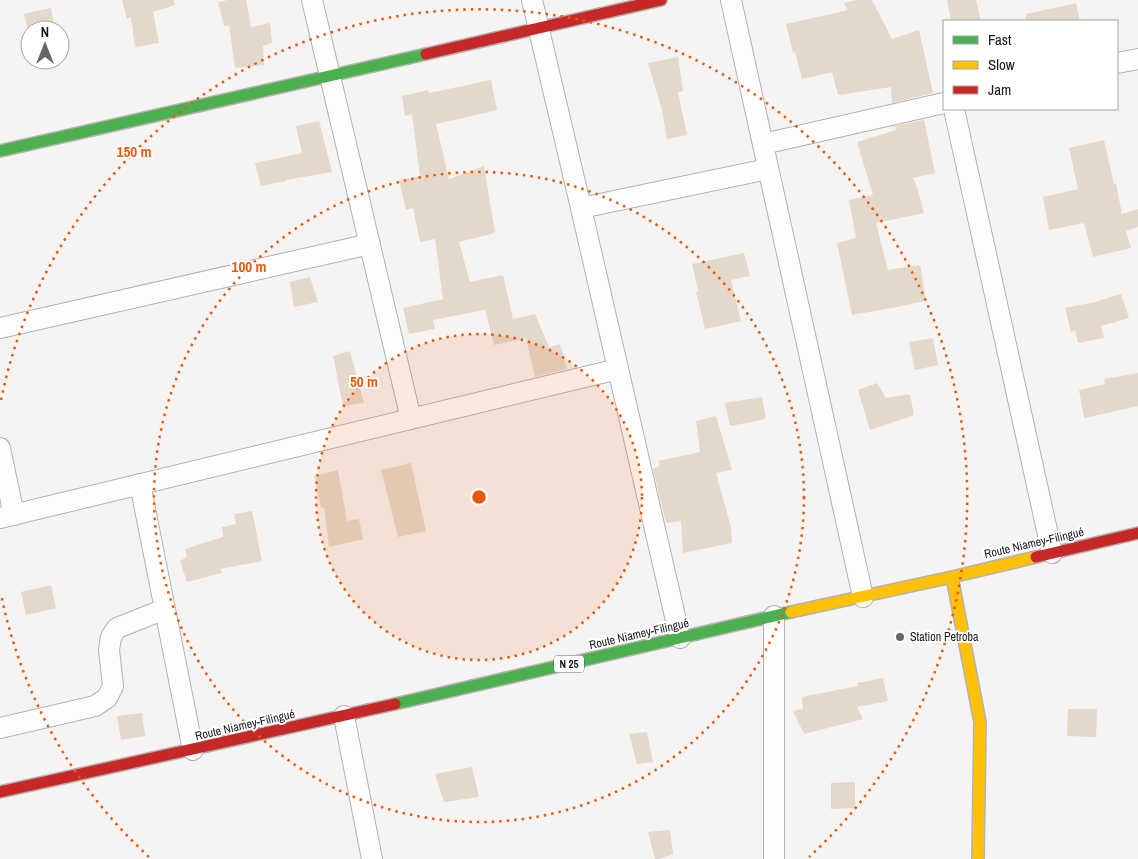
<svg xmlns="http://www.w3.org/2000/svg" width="1138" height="859" viewBox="0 0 1138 859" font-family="'Archivo Narrow',sans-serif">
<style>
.building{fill:#e3d8ca}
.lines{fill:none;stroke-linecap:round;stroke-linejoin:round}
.street-casing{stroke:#b3b2b0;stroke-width:22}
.fast-casing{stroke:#b3b2b0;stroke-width:14}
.slow-casing{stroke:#b3b2b0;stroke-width:14}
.jam-casing{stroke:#b3b2b0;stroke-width:14}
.street{stroke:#fefdfd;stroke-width:20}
.fast{stroke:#4caf50;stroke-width:11}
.slow{stroke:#ffc107;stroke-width:11}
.jam{stroke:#c62828;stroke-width:11}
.ring{fill:none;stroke:#e8590c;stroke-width:2.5;stroke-dasharray:2.5 5}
.poi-dot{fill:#676664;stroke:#fff;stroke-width:2}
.labels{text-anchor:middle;stroke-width:4;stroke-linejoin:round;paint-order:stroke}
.shield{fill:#fff;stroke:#5f5e5d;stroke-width:1}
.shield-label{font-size:11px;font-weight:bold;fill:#1a1918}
.street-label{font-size:12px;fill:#1a1918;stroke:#fff}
.poi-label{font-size:12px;fill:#1a1918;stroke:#fff;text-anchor:start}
.centre{fill:#e8590c;stroke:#fff;stroke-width:2.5}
.ring-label{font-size:15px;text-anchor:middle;font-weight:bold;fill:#e8590c;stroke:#fff;stroke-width:4;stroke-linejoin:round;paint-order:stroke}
</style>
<rect width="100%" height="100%" fill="#f6f4f2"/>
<path class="building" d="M 122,0 L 174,0 L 175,5 L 153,12 L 159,43 L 135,47 L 131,17 L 127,19 Z
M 228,0 L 246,0 L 251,27 L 270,23 L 272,43 L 263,46 L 264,65 L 235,68 L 229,25 L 224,26 L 218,2 Z
M 856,0 L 872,0 L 892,39 L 919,30 L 933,93 L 892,103 L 891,87 L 838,95 L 832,72 L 802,79 L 795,52 L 793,53 L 786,24 L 848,10 L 844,3 Z
M 947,0 L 976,0 L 981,21 L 951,21 Z
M 1076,3 L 1080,21 L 1026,21 L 1026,14 Z
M 51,8 L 55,30 L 28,30 L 24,14 Z
M 678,57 L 683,91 L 678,92 L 687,135 L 667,139 L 662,110 L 648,63 Z
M 491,80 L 497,110 L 436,124 L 449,179 L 484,166 L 495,233 L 459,242 L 470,282 L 503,275 L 513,319 L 535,314 L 549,347 L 560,344 L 567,369 L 535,377 L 526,338 L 494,345 L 485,310 L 433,320 L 435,329 L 409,334 L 403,308 L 443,299 L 435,239 L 420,242 L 413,208 L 406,210 L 399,180 L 420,176 L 412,114 L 405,116 L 402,96 L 428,90 L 429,93 Z
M 924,120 L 935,173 L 913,178 L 917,187 L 924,213 L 876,223 L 888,270 L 920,265 L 926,301 L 897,307 L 852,315 L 837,243 L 856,238 L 849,200 L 873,195 L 857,142 L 896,130 L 895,126 Z
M 319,121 L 332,172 L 286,180 L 286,181 L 261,186 L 255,163 L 302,153 L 296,126 Z
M 1104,140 L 1114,184 L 1116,184 L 1122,214 L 1138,209 L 1138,227 L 1126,231 L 1131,248 L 1093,257 L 1084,223 L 1049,230 L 1043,197 L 1078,189 L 1069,148 Z
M 744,253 L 750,276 L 731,280 L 741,321 L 705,329 L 696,292 L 698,291 L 692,264 Z
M 310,277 L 318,302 L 294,307 L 290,282 Z
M 1121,294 L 1129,318 L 1101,326 L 1104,338 L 1078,343 L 1075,330 L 1071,332 L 1065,308 L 1100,301 L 1100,300 Z
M 933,338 L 938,365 L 915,370 L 909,342 Z
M 350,351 L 364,403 L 343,406 L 333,356 Z
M 1138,373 L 1138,406 L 1084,418 L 1079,390 L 1105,384 L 1104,379 Z
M 877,383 L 886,398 L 910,394 L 914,415 L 870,430 L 858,390 Z
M 762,397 L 766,419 L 730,426 L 725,403 Z
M 716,416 L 732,470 L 716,473 L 731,527 L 732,543 L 683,553 L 681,521 L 666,523 L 653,469 L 660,466 L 658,461 L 700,452 L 696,421 Z
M 411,463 L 426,531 L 398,537 L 381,470 Z
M 338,470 L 347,521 L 359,519 L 363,539 L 329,547 L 324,507 L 321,508 L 314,476 Z
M 252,511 L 262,561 L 220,569 L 222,573 L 187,582 L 180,561 L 187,557 L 185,549 L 223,537 L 222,527 L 236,524 L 234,514 Z
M 51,585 L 56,608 L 26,615 L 21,592 Z
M 883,678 L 888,701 L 857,707 L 863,719 L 804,734 L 793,711 L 803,709 L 802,697 L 858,686 L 857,683 Z
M 1068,709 L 1097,709 L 1096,737 L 1067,736 Z
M 142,713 L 145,736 L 121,740 L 117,716 Z
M 647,732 L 653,762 L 637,764 L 629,734 Z
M 472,767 L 479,797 L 444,802 L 435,774 Z
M 855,782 L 855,808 L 831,809 L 831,783 Z
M 670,830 L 673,854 L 660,859 L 655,859 L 648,832 Z"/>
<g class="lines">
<defs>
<path id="street" d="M 312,0 L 411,419
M 532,0 L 581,208 L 680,638
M 731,0 L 863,597
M 1117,63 L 1138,59
M 954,109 L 1052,553
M 763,144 L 944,103
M 581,208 L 768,169
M 0,328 L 370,244
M 0,448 L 14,515
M 140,484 L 193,750
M 0,518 L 618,369
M 774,616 L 774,859
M 344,716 L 372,859
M 0,728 L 95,706 L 107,698 L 113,686 L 109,650 L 111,637 L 117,628 L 165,609"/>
<path id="fast" d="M 0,151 L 426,54
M 395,704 L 791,612"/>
<path id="slow" d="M 952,577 L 980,722 L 978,859
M 791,612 L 952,577 L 1036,557"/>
<path id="jam" d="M 426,54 L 661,0
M 1036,557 L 1138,533
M 0,792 L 395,704"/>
</defs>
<use href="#street" class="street-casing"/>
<use href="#fast" class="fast-casing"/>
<use href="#slow" class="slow-casing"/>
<use href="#jam" class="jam-casing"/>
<use href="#street" class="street"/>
<use href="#fast" class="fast"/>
<use href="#slow" class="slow"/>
<use href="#jam" class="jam"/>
</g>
<circle cx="479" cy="497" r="163" fill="#e8590c" fill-opacity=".12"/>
<g class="ring">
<circle cx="479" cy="497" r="163"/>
<circle cx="479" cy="497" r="325"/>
<path d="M149 857A488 488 0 0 1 1 594M1 400A488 488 0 1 1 809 857"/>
</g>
<circle class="poi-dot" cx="900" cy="637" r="5"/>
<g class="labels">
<rect class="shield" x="554" y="655.5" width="30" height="17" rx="4"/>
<g class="shield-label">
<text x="569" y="668">N 25</text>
</g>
<g class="street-label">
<text transform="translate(1034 543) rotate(-13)" y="4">Route Niamey-Filingué</text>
<text transform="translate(639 634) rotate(-13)" y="4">Route Niamey-Filingué</text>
<text transform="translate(245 725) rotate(-13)" y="4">Route Niamey-Filingué</text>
</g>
<g class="poi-label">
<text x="910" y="641">Station Petroba</text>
</g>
</g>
<circle cx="479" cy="497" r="8" class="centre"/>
<g class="ring-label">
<text x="134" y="157">150 m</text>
<text x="249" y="272">100 m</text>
<text x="364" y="387">50 m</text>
</g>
<rect x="943" y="20" width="175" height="90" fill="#ffffff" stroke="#a3a3a3"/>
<rect x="953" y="36" width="25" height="8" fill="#4caf50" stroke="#a3a3a3"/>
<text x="988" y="45" font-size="15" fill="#1a1918">Fast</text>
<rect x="953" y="61" width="25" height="8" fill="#ffc107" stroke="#a3a3a3"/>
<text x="988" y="70" font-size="15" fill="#1a1918">Slow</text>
<rect x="953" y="86" width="25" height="8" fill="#c62828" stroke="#a3a3a3"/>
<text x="988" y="95" font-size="15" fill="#1a1918">Jam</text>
<g transform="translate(45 45)"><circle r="24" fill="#ffffff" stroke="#a3a3a3"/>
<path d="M0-4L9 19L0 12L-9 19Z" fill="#676664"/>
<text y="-8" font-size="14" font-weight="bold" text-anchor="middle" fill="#1a1918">N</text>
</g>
</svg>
